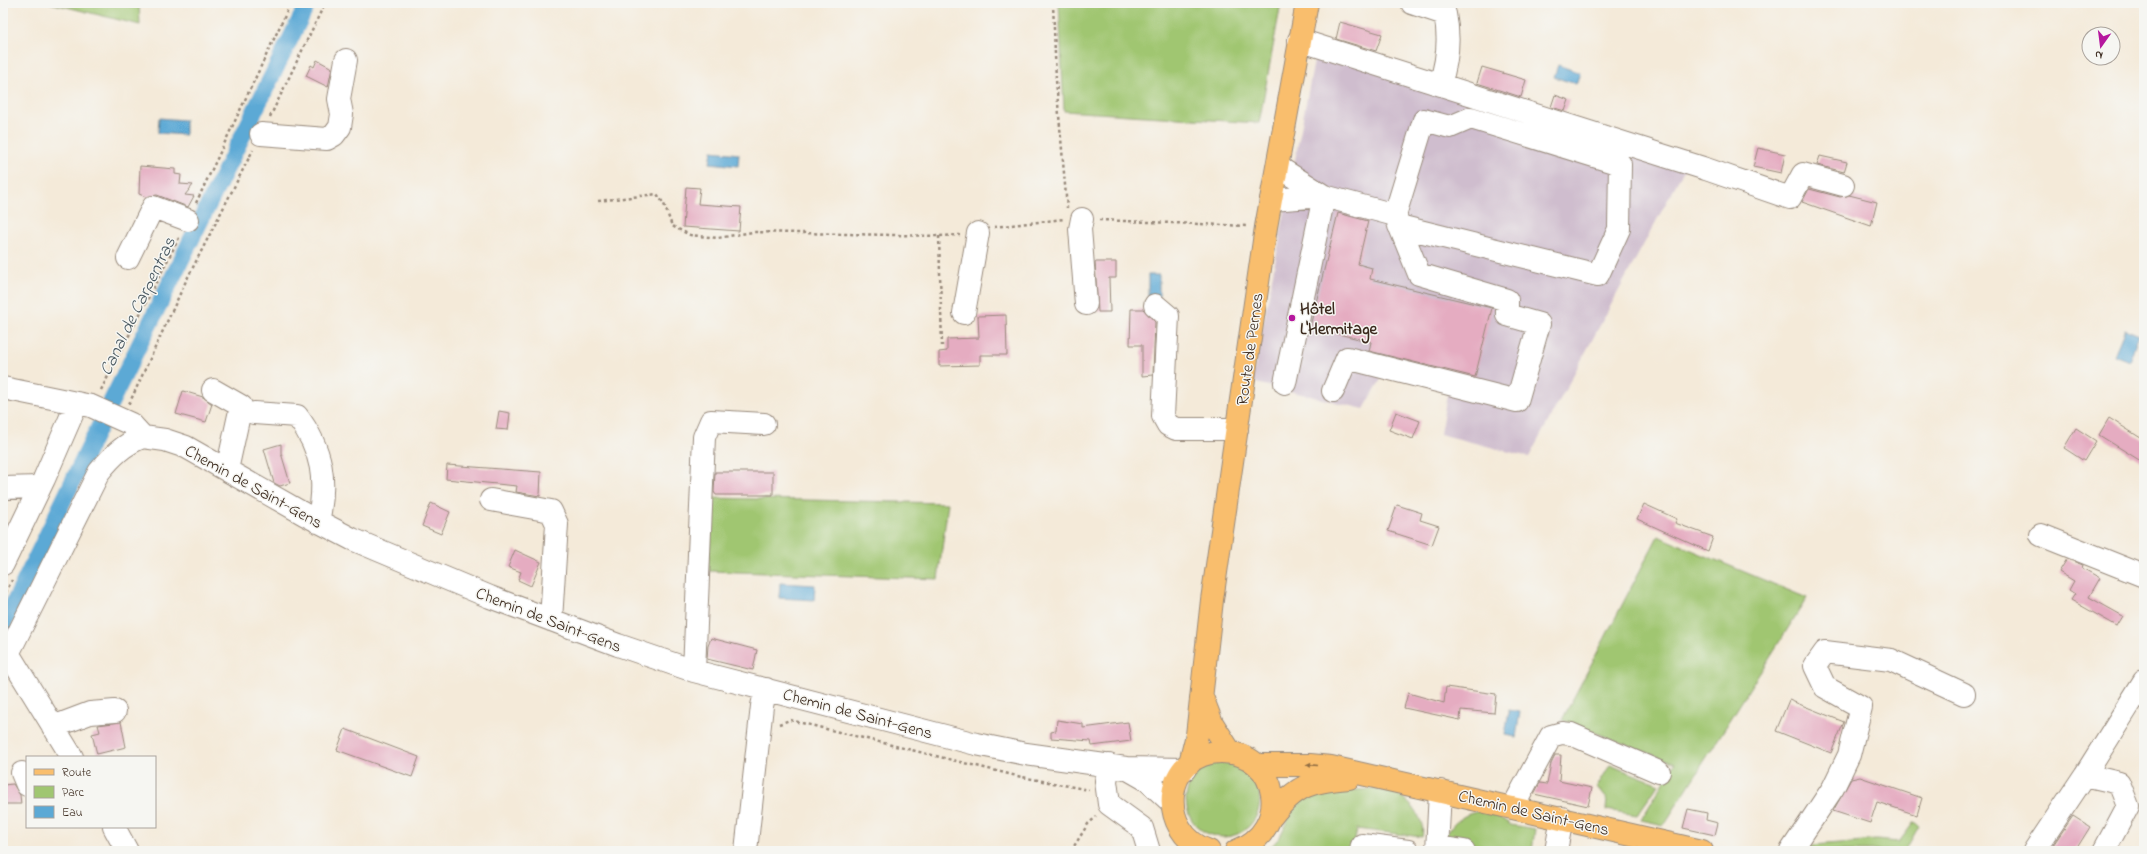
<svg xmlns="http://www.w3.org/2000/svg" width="2147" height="854" viewBox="0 0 2147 854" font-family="'Indie Flower',sans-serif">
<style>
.industrial{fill:#cfbdce}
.green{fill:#a0c671;stroke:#6e7848}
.water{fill:#5ca9d5;stroke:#4c6a7a}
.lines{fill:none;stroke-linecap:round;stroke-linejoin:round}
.canal{stroke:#5ca9d5;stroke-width:17}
.building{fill:#e5acc1}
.minor-casing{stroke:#988a7c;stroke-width:24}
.major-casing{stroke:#988a7c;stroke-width:24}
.path{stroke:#988a7c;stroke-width:2.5;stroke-dasharray:3 3;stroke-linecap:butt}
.minor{stroke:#fff;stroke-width:22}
.major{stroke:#f9be6d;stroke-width:22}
.oneway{fill:#906d42}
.poi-dot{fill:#b5179e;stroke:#f6f6f2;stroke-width:1.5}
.labels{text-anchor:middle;stroke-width:3;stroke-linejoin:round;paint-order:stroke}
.poi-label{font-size:17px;font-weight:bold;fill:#3b2a1e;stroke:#f6f6f2;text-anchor:start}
.street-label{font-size:17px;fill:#3b2a1e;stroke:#f6f6f2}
.water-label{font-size:18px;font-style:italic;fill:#47565e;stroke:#f6f6f2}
</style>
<rect width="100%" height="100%" fill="#f6f6f2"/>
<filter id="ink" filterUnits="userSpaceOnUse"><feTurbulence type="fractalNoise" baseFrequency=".025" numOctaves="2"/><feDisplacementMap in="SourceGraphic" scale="8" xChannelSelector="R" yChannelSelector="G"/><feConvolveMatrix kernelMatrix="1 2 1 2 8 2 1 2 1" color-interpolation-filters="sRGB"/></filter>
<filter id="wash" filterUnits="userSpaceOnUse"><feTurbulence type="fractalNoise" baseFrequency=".012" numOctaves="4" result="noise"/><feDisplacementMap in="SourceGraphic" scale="16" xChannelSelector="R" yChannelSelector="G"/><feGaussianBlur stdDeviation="0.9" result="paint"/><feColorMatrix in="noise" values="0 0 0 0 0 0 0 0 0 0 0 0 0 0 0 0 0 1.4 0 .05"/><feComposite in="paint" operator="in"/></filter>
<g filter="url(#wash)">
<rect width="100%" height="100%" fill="#f4ead9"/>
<path class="industrial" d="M 1316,51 L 1687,164 L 1529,457 L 1440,434 L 1448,390 L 1384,374 L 1364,409 L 1252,382 Z"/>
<path class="green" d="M 50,3 L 139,3 L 140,25 Z
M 1059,3 L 1281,3 L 1259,123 L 1064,111 Z
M 712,498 L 948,503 L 938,579 L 708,571 Z
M 1658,536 L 1807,598 L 1664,825 L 1641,820 L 1675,763 L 1562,720 Z
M1186 800a37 37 0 1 1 74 0a37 37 0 1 1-74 0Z
M 1610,765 L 1659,784 L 1637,815 L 1606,810 L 1607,799 L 1597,787 Z
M 1375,789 C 1382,791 1394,791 1399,795 C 1412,804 1426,821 1422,837 L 1357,829 L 1353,851 L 1267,851 L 1280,837 L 1294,805 L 1302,796 L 1335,791 Z
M 1482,811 L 1499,817 L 1511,825 L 1535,829 L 1532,851 L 1502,851 L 1453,842 L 1446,835 C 1455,821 1464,813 1482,811 Z
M 1914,822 L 1919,826 L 1905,851 L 1800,851 L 1802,846 L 1876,840 L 1899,842 Z"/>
<path class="water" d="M 1558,65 L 1580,73 L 1576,84 L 1554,77 Z
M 159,118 L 185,120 L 185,135 L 158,133 Z
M 712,151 L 739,154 L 738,166 L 710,163 Z
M 1148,275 L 1159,275 L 1159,297 L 1148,297 Z
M 2125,329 L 2139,335 L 2129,361 L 2114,355 Z
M 780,583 L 815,585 L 814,600 L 779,598 Z
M 1509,710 L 1520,712 L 1516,737 L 1505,735 Z"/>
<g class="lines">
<path class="canal" d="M 3,626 L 112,400 L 308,3"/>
</g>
<g id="blocks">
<path class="building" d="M 1340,22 L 1382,34 L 1376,51 L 1336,39 Z
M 317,60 L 332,68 L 328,87 L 306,76 L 311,65 L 314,67 Z
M 1482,67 L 1526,80 L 1521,97 L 1477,83 Z
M 1555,95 L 1569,100 L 1565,111 L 1551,107 Z
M 1758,148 L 1785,154 L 1781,173 L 1753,167 Z
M 1820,156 L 1847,162 L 1844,172 L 1817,165 Z
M 140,166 L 175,169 L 175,174 L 181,175 L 180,184 L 193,185 L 185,195 L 194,196 L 188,207 L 157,195 L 146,197 L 139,194 Z
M 686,187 L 700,188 L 698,204 L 741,207 L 739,231 L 683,227 Z
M 1809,189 L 1840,197 L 1849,195 L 1877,202 L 1871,226 L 1802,202 Z
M 1338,213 L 1368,221 L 1358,264 L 1372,268 L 1370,279 L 1492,308 L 1475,377 L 1369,351 L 1371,342 L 1310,327 Z
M 1095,262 L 1116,262 L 1116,278 L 1109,278 L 1110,312 L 1098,312 Z
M 1131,309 L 1143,309 L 1155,322 L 1153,375 L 1142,376 L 1142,345 L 1130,345 Z
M 1006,315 L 1007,355 L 980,355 L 980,365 L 939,366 L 939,352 L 947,351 L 947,339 L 979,338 L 978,316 Z
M 183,391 L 203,397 L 212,404 L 206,422 L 176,414 Z
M 499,411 L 510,413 L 508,430 L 496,429 Z
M 1396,412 L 1420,421 L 1413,439 L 1389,430 Z
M 2109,418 L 2144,440 L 2144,463 L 2099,435 Z
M 2076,428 L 2096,441 L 2084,461 L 2064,448 Z
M 281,444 L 281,453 L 290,483 L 280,486 L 274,483 L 264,449 Z
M 447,465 L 541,472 L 540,496 L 516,492 L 517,486 L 446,479 Z
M 715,472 L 773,472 L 773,495 L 716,495 L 714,492 Z
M 431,503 L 450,512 L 441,534 L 422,526 Z
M 1644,504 L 1677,519 L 1675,523 L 1713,537 L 1708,551 L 1637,519 Z
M 1397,505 L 1422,513 L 1420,520 L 1439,526 L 1432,545 L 1388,531 Z
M 515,550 L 541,562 L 531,586 L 518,580 L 521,572 L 508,567 Z
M 2067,559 L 2083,565 L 2082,568 L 2100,578 L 2089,597 L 2123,616 L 2117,626 L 2071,600 L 2075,594 L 2069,590 L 2074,581 L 2059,572 Z
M 711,638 L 757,650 L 753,670 L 707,659 L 708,646 Z
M 1446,687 L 1496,694 L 1494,713 L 1461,710 L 1460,720 L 1404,708 L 1408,693 L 1444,703 Z
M 1789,700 L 1844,722 L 1831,753 L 1776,731 Z
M 1057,720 L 1083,724 L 1083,728 L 1128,722 L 1131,741 L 1092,746 L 1091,741 L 1051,738 L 1051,732 L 1056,731 Z
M 121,722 L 126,747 L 97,754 L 92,734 L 100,732 L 98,725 Z
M 345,729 L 419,757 L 412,777 L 337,750 Z
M 1555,755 L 1561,755 L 1559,781 L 1592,788 L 1588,806 L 1534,794 L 1540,783 L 1547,784 L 1551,763 Z
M 1860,777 L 1922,798 L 1917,815 L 1877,802 L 1870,823 L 1833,811 L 1851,779 Z
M 13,784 L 20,795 L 21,804 L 3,804 L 3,785 Z
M 1688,809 L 1707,813 L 1706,820 L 1718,823 L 1715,835 L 1683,828 Z
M 2073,816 L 2090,827 L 2075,851 L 2049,851 Z"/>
</g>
</g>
<g filter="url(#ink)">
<use href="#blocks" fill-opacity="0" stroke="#988a7c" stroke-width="1"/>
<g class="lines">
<defs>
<path id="minor" d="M 1412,3 L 1445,14 C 1450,38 1448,60 1440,84
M 1299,40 L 1706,169 L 1790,198 L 1803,174 L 1843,185
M 261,134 L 327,139 L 334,135 L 340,127 L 342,114 L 339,99 L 346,60
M 1278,167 L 1324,196 L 1395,215 L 1419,274 L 1507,300 L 1507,315 L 1539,324 L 1517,401 L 1347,358 L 1333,391
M 1271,200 L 1324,196
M 1395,215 L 1424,120 L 1450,127 L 1471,118 L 1620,164 L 1619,229 L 1598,275 L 1399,226
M 1082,219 L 1080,229 L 1086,304
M 128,258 L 153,207 L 188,220
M 1155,305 L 1168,316 L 1163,416 L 1168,425 L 1176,429 L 1237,429
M 964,313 L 978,233
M 1285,383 L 1324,196
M 3,388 L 91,406 L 131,424 L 143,437 L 165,440 L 186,447 L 304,514 L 352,539 L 490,597 L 618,645 L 694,671 L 976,744 L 1026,754 L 1126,768 L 1185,769
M 213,390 L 241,406 L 227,470
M 254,413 L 297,416 C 323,450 327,481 318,522
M 3,488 L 40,487
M 491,500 L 551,511 L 557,524 L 551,620
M 2041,535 L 2144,576
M 3,564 L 44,479 L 77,403
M 8,653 L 72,757
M 3,664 L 99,472 C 112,456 124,444 143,437
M 694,671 L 704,437 L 711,421 L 764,424
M 53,727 L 90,713 L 115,711
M 1109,765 L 1106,781 L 1109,804 L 1142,828 L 1149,851
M 1126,768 L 1147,780 L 1172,803
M 22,773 L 27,785
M 2085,775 L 2119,783 L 2128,806 L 2104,851
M 1513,807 L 1551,736 L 1562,733 L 1571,734 L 1659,772
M 114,827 L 127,851
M 1438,847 L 1464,851
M 746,851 L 762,706 L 766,689
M 1361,851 L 1362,845 L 1408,851
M 1437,851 L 1440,791
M 1556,851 L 1562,818
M 1791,851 L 1833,788 L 1849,755 L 1861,707 L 1825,687 L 1815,666 L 1825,652 L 1891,660 L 1964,694
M 2034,851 L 2085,775 L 2144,681"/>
<path id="major" d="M 1202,697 L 1212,723 L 1231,753
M 1190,763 L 1197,735 L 1212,600 L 1266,227 L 1307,3
M 1257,765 L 1310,765 L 1331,767 L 1702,851
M 1272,816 C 1297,784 1310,782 1349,778
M 1209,851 C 1155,833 1163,752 1221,752 C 1281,752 1292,831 1236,851"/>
</defs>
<use href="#minor" class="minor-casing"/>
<use href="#major" class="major-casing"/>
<path class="path" d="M 1053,3 L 1056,80 L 1067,208
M 270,117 L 325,3
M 598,201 L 657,194 L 664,204 L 672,226 L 690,235 L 718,238 L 753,232 L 939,236 L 960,235
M 196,203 L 291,3
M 1099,220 L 1248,226
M 994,227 L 1064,219
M 939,236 L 942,346
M 101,390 L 180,236
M 129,404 L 185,283 L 253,150
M 3,598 L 12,580
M 779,724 L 790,720 L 1017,776 L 1089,790
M 1071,851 L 1088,824 L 1096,817"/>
<use href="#minor" class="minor"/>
<use href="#major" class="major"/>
</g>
<defs><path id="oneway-solid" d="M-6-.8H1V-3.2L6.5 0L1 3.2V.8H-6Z"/></defs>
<use class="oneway" href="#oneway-solid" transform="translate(1312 765) rotate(-175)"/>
</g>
<circle class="poi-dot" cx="1292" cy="318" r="4"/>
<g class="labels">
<g class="poi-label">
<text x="1300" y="314">Hôtel<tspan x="1300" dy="20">L'Hermitage</tspan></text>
</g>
<g class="street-label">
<text transform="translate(1249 349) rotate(-82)" y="6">Route de Pernes</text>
<text transform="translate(254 486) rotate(29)" y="6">Chemin de Saint-Gens</text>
<text transform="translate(549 619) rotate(21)" y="6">Chemin de Saint-Gens</text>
<text transform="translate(858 713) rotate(15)" y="6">Chemin de Saint-Gens</text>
<text transform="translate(1534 812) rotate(13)" y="6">Chemin de Saint-Gens</text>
</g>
<g class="water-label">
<text transform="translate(137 306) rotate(-64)" y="6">Canal de Carpentras</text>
</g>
</g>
<rect width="2147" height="854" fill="none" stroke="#f6f6f2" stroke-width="16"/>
<rect x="26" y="756" width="130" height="72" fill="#f6f6f2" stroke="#aba49d"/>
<rect x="34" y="769" width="20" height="6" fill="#f9be6d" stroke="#aba49d"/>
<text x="62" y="776" font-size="12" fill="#3b2a1e">Route</text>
<rect x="34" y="786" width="20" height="12" fill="#a0c671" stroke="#aba49d"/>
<text x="62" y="796" font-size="12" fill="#3b2a1e">Parc</text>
<rect x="34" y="806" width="20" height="12" fill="#5ca9d5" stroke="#aba49d"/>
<text x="62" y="816" font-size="12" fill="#3b2a1e">Eau</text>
<g transform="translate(2101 46) rotate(194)"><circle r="19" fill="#f6f6f2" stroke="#aba49d"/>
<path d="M0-3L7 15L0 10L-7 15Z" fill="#b5179e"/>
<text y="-6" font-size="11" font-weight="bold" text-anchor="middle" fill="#3b2a1e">N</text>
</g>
</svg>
